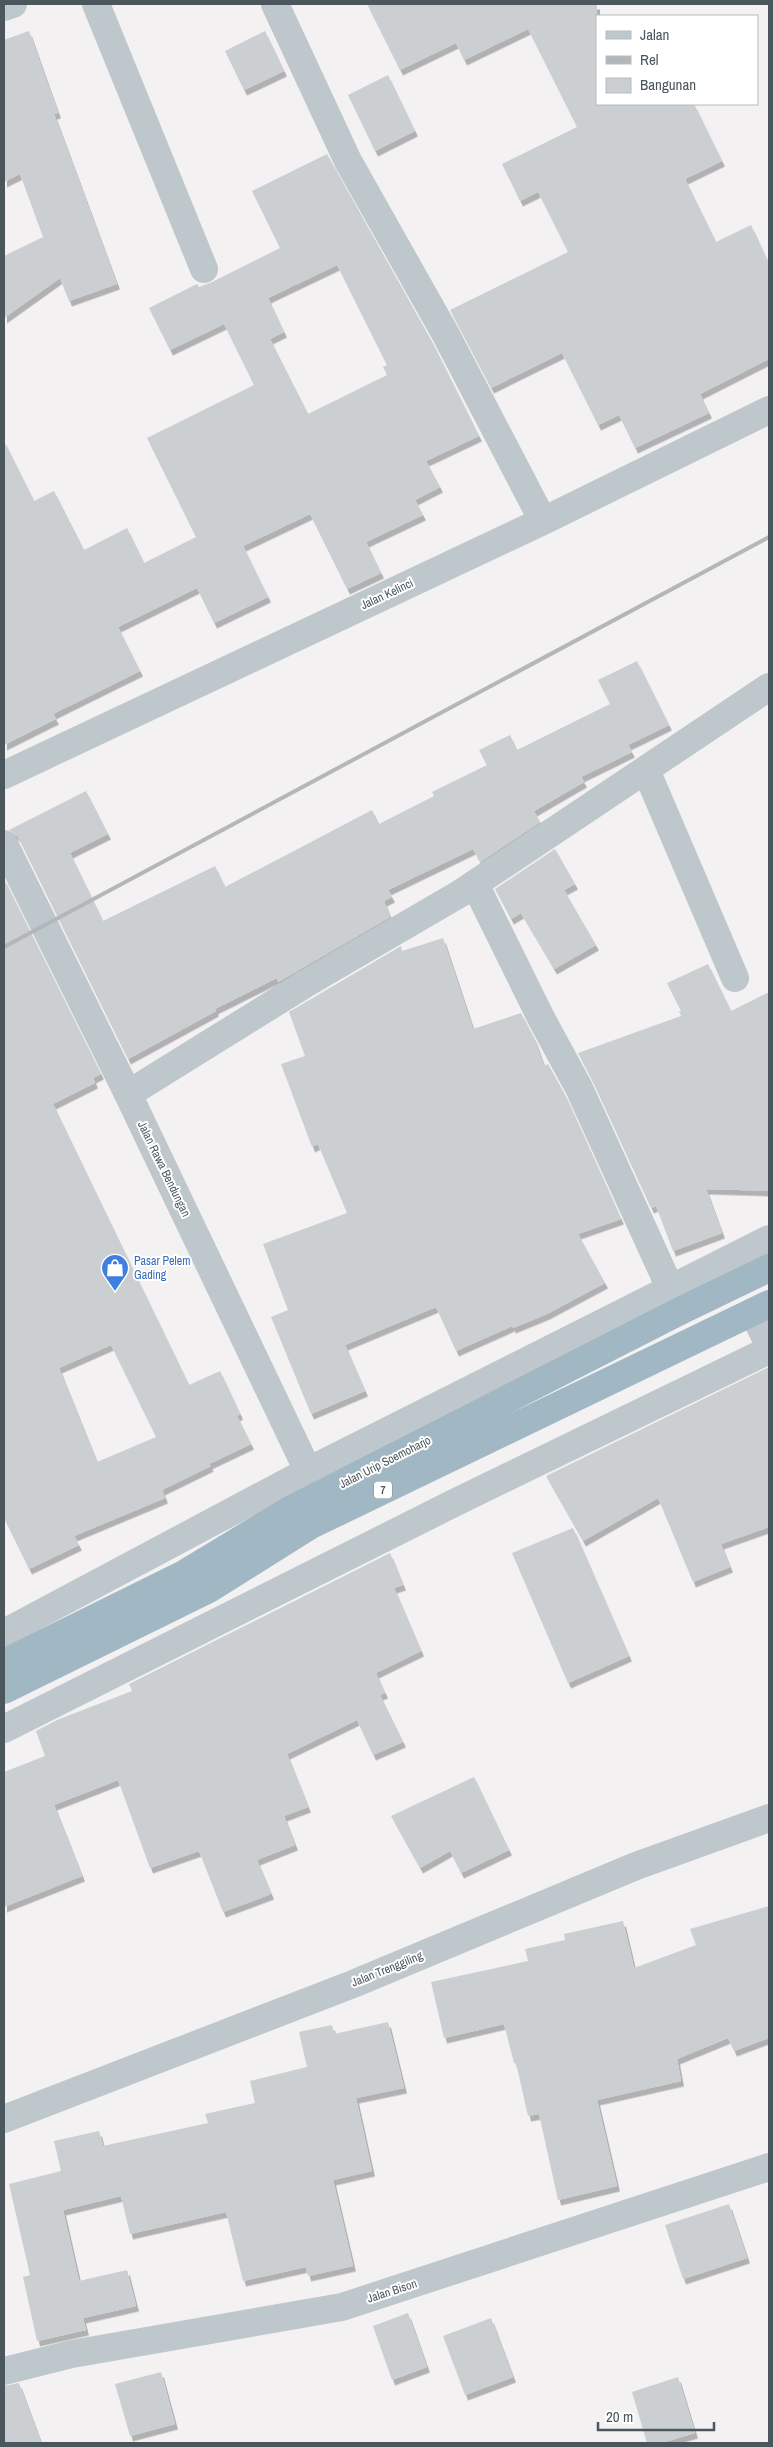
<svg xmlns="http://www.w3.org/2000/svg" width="773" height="2447" viewBox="0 0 773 2447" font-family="'Archivo Narrow',sans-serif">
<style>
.building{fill:#cbcfd2;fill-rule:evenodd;filter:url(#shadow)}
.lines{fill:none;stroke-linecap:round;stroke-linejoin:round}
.pedestrian{stroke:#bec7cc;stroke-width:28}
.minor{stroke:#bec7cc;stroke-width:28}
.tertiary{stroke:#bec7cc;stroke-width:28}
.trunk{stroke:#a1b7c3;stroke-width:28}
.rail{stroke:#b4b7ba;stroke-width:4}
.labels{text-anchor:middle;stroke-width:4;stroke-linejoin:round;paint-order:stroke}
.shield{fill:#fff;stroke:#81898e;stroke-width:1}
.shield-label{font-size:11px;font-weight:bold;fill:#4b575d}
.street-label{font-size:12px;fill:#4b575d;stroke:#fff}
.shop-label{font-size:12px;fill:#366cbe;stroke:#fff;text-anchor:start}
</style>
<defs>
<filter id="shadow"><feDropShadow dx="3" dy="5.5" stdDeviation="0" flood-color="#0004"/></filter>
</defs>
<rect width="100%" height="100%" fill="#f3f1f1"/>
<path class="building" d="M 367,4 L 597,4 L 597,104 L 694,104 L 722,161 L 685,179 L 716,242 L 751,225 L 769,264 L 769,359 L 700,394 L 709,413 L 635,448 L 619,415 L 598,425 L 562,353 L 491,388 L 450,310 L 568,252 L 538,192 L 520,201 L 502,164 L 577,127 L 528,29 L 464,60 L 456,43 L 400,70 Z
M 29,31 L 58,113 L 54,114 L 117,284 L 69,301 L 60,278 L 4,318 L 4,256 L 43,237 L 20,174 L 4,182 L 4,40 Z
M 265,31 L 284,71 L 244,90 L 225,51 Z
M 388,75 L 415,131 L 375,151 L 348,95 Z
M 327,154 L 431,340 L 479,436 L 426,461 L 440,487 L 415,500 L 423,515 L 366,542 L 381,573 L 347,589 L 310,514 L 243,546 L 268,597 L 214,623 L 197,588 L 118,627 L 140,671 L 53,714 L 56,719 L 4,745 L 4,441 L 34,501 L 54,491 L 84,550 L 127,528 L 144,563 L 196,537 L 147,438 L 254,385 L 224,324 L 170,350 L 149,308 L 197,284 L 199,287 L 210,283 L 280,248 L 252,191 ZM 337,265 L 387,365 L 383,367 L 387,375 L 308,414 L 270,339 L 284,332 L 268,298 Z
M 637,661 L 669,725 L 628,745 L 632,752 L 581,777 L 584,782 L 534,811 L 540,822 L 480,862 L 473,849 L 388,890 L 392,897 L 384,901 L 390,917 L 278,982 L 277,978 L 215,1009 L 216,1011 L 128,1059 L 18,837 L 9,830 L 86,791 L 108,834 L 70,853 L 103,921 L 215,866 L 225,887 L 372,810 L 379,824 L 434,796 L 432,792 L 487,765 L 479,750 L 510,735 L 517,750 L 610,704 L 598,680 Z
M 555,849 L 575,884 L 564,890 L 596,945 L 554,969 L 521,913 L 511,919 L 495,889 Z
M 4,879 L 101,1074 L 93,1078 L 95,1083 L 53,1104 L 189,1385 L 220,1371 L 240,1414 L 237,1416 L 251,1444 L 209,1464 L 211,1466 L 162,1490 L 165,1498 L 74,1536 L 79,1545 L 29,1569 L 4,1518 ZM 111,1345 L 156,1437 L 97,1462 L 59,1368 Z
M 443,938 L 473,1029 L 521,1013 L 534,1038 L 544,1066 L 548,1064 L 565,1095 L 621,1219 L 578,1234 L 605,1283 L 547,1314 L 513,1328 L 512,1326 L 456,1351 L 436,1307 L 345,1345 L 365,1391 L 311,1414 L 271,1317 L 288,1310 L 263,1244 L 347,1213 L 318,1144 L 312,1147 L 281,1064 L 305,1056 L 289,1012 L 401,946 L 402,951 Z
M 708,964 L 731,1011 L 769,992 L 769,1191 L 706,1189 L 722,1233 L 673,1251 L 656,1206 L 651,1208 L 593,1082 L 578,1053 L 681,1016 L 679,1011 L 681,1011 L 667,983 Z
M 769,1367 L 769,1527 L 721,1544 L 730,1567 L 693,1582 L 658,1498 L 583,1541 L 546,1476 Z
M 573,1528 L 629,1656 L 568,1683 L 512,1553 Z
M 390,1553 L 403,1585 L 394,1588 L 421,1651 L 376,1673 L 385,1693 L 380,1695 L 403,1742 L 373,1755 L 357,1720 L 287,1754 L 308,1807 L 284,1816 L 295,1845 L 257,1860 L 271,1894 L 223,1912 L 199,1851 L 150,1868 L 118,1780 L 54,1805 L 82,1876 L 4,1907 L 4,1772 L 45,1756 L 36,1731 L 57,1720 L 132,1691 L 129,1684 Z
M 474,1777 L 509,1850 L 461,1873 L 450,1851 L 420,1868 L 391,1816 Z
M 769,1906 L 769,2038 L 734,2051 L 728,2038 L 677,2059 L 681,2081 L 597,2100 L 617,2186 L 558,2200 L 539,2114 L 528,2116 L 516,2063 L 514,2063 L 504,2024 L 444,2038 L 431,1982 L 528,1961 L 525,1949 L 565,1940 L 564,1934 L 623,1921 L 634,1968 L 696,1945 L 690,1929 Z
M 388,2022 L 404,2088 L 356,2098 L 372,2171 L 333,2180 L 353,2266 L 308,2276 L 306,2267 L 243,2281 L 226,2212 L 130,2234 L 121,2196 L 63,2210 L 79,2281 L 127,2270 L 136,2306 L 83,2318 L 86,2330 L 37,2341 L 23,2277 L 30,2275 L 9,2184 L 61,2171 L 54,2141 L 99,2131 L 103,2146 L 208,2123 L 205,2114 L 255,2103 L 250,2081 L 307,2067 L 299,2032 L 332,2025 L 334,2034 Z
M 729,2204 L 747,2258 L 683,2279 L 665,2225 Z
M 408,2313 L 427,2367 L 392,2380 L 373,2326 Z
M 491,2318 L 513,2377 L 465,2395 L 443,2336 Z
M 161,2372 L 175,2424 L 130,2436 L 115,2384 Z
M 678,2377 L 695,2433 L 661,2443 L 647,2443 L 632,2392 Z
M 19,2383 L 41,2443 L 4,2443 L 4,2386 Z"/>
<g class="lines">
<path class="pedestrian" d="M 4,1633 L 308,1471 L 769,1239
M 4,1729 L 454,1503 L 769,1350"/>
<path class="minor" d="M 96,4 L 204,269
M 275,4 L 348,161 L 445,333 L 543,521
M 4,7 L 13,4
M 646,770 L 735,978
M 4,775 L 543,521 L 769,410
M 475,884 L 541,1018 L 579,1088 L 670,1288 L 682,1310
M 128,1094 L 305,984 L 461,893 L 769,687
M 753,1312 L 769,1345
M 4,2119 L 353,1984 L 636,1866 L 769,1818
M 4,2371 L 72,2354 L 342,2307 L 769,2167"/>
<path class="tertiary" d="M 4,844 L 128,1094 L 320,1496"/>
<path class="trunk" d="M 4,1663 L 184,1574 L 288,1511 L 682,1310 L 769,1268
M 4,1690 L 209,1589 L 311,1525 L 769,1304"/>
<path class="rail" d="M 4,947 L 769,537"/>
</g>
<defs>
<symbol id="shop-pin" viewBox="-11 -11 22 30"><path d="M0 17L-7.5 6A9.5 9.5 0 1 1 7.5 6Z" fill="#3f7fe0" stroke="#fff"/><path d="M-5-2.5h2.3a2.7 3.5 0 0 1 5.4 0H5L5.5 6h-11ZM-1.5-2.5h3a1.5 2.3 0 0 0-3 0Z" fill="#fff"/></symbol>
</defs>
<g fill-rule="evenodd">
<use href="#shop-pin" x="99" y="1252" width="32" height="43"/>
</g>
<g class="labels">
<rect class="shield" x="374" y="1481.5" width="18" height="17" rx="4"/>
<g class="shield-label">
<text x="383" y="1494">7</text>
</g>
<g class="street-label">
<text transform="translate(387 594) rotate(-25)" y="4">Jalan Kelinci</text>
<text transform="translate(164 1169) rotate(64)" y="4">Jalan Rawa Bendungan</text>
<text transform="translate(385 1462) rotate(-27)" y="4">Jalan Urip Soemoharjo</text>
<text transform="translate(387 1969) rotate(-22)" y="4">Jalan Trenggiling</text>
<text transform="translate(392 2291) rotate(-18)" y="4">Jalan Bison</text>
</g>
<g class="shop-label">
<text x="134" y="1265">Pasar Pelem<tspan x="134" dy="14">Gading</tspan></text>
</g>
</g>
<rect width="773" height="2447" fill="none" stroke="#4b575d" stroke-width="10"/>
<rect x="596" y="15" width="162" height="90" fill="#ffffff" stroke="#b7bcbe"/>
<rect x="606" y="31" width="25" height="8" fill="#bec7cc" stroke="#b7bcbe"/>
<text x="640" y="40" font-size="15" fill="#4b575d">Jalan</text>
<rect x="606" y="56" width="25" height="8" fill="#b4b7ba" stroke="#b7bcbe"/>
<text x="640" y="65" font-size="15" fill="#4b575d">Rel</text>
<rect x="606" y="78" width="25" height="15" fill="#cbcfd2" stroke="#b7bcbe"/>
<text x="640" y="90" font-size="15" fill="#4b575d">Bangunan</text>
<path d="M598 2422v8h116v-8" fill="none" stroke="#4b575d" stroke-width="2.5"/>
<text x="606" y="2422" font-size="15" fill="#4b575d" stroke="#ffffff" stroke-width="4" paint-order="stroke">20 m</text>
</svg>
